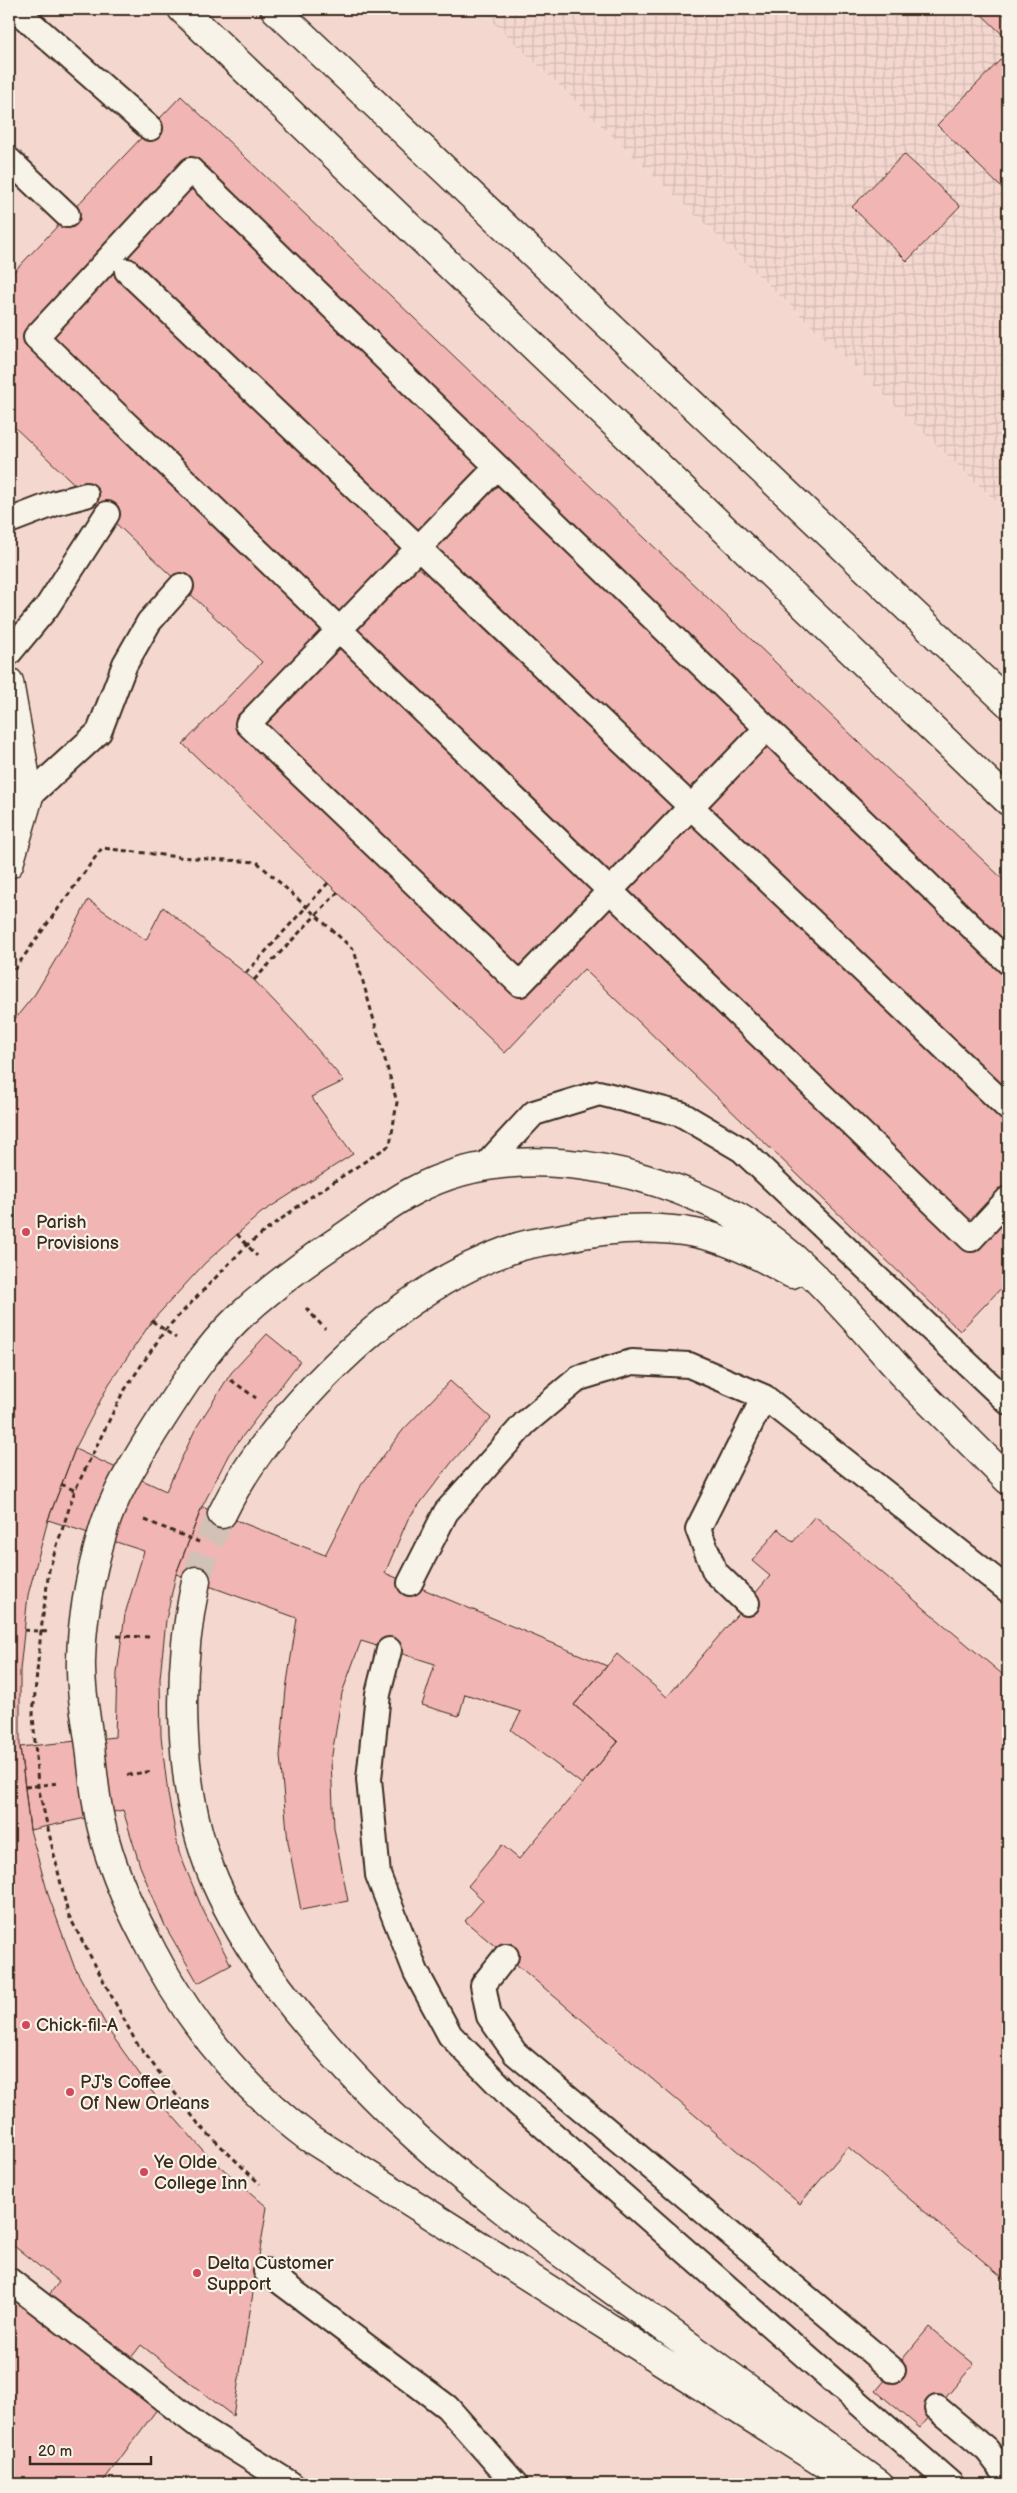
<svg xmlns="http://www.w3.org/2000/svg" width="1017" height="2493" viewBox="0 0 1017 2493" font-family="'Balsamiq Sans',sans-serif">
<style>
.built{fill:#f4d8d0}
.industrial{fill:url(#industrial-grid)}
.building{fill:#f1b6b3;stroke:#3b2a1e}
.lines{fill:none;stroke-linecap:round;stroke-linejoin:round}
.secondary-tunnel{stroke:#d1c1b7;stroke-width:28;stroke-dasharray:28 14;stroke-linecap:butt}
.service-casing{stroke:#3b2a1e;stroke-width:28}
.secondary-casing{stroke:#3b2a1e;stroke-width:31}
.path{stroke:#3b2a1e;stroke-width:3;stroke-dasharray:5 4;stroke-linecap:butt}
.service{stroke:#f7f3e8;stroke-width:24}
.secondary{stroke:#f7f3e8;stroke-width:28}
.path-bridge{stroke:#3b2a1e;stroke-width:3;stroke-dasharray:5 4;stroke-linecap:butt}
.poi-dot{fill:#d1495b;stroke:#f7f3e8;stroke-width:2}
.labels{text-anchor:middle;stroke-width:4.5;stroke-linejoin:round;paint-order:stroke}
.poi-label{font-size:18px;fill:#3b2a1e;stroke:#f7f3e8;text-anchor:start}
</style>
<defs>
<pattern id="industrial-grid" width="8" height="8" patternUnits="userSpaceOnUse" patternTransform="scale(1.25)"><rect width="8" height="8" fill="#f4d8d0"/><path d="M0 4h8M4 0v8" fill="none" stroke="#d2bab2"/></pattern>
</defs>
<rect width="100%" height="100%" fill="#f6e7dd"/>
<filter id="ink" filterUnits="userSpaceOnUse"><feTurbulence type="fractalNoise" baseFrequency=".02" numOctaves="2"/><feDisplacementMap in="SourceGraphic" scale="10" xChannelSelector="R" yChannelSelector="G"/><feConvolveMatrix kernelMatrix="1 2 1 2 8 2 1 2 1" color-interpolation-filters="sRGB"/></filter>
<g filter="url(#ink)">
<path class="built" d="M 9,9 L 479,9 L 1008,513 L 1008,2484 L 9,2484 Z"/>
<path class="industrial" d="M 479,9 L 1008,9 L 1008,513 Z"/>
<path class="building" d="M 976,9 L 1008,9 L 1008,34 L 1005,37 Z
M 1007,53 L 1008,54 L 1008,194 L 937,125 Z
M 181,96 L 1008,884 L 1008,1281 L 960,1331 L 584,969 L 505,1053 L 183,744 L 262,662 L 9,422 L 9,277 Z
M 904,154 L 960,206 L 907,261 L 852,207 Z
M 88,900 L 146,940 L 163,907 L 254,980 L 296,1024 L 344,1081 L 311,1097 L 353,1154 L 261,1213 L 205,1263 L 152,1321 L 109,1384 L 75,1449 L 48,1520 L 28,1595 L 20,1670 L 20,1747 L 25,1787 L 30,1830 L 49,1897 L 74,1966 L 111,2034 L 156,2097 L 208,2156 L 267,2207 L 233,2416 L 141,2345 L 120,2372 L 161,2404 L 101,2484 L 9,2484 L 9,2287 L 38,2309 L 59,2282 L 9,2242 L 9,1026 L 35,994 L 72,932 Z
M 267,1334 L 300,1361 L 229,1454 L 202,1507 L 176,1574 L 166,1620 L 160,1678 L 161,1736 L 168,1794 L 179,1852 L 202,1908 L 231,1965 L 198,1983 L 165,1926 L 140,1866 L 123,1810 L 30,1830 L 20,1747 L 115,1737 L 117,1673 L 125,1614 L 144,1551 L 48,1520 L 75,1449 L 166,1491 L 196,1428 L 231,1373 Z
M 450,1381 L 491,1418 L 452,1462 L 408,1519 L 385,1573 L 607,1666 L 574,1705 L 618,1742 L 582,1784 L 511,1730 L 521,1712 L 465,1694 L 459,1716 L 422,1705 L 435,1664 L 361,1641 L 342,1693 L 331,1761 L 334,1828 L 348,1901 L 301,1910 L 288,1842 L 280,1756 L 286,1689 L 297,1618 L 176,1574 L 202,1507 L 325,1555 L 359,1488 L 403,1430 Z
M 815,1516 L 1008,1679 L 1008,2282 L 848,2147 L 800,2204 L 465,1921 L 483,1900 L 468,1886 L 502,1845 L 519,1859 L 618,1742 L 574,1705 L 617,1654 L 667,1697 L 770,1576 L 752,1561 L 778,1529 L 793,1542 Z
M 929,2327 L 974,2364 L 920,2428 L 876,2391 Z"/>
<g class="lines">
<path class="secondary-tunnel" d="M 196,1581 L 207,1546 L 222,1514"/>
<defs>
<path id="service" d="M 15,9 L 150,128
M 9,160 L 67,215
M 127,271 L 1008,1108
M 497,467 L 248,724 L 520,984 L 767,728
M 9,521 L 56,503 L 86,495
M 9,653 L 47,607 L 107,514
M 29,796 L 99,732 L 125,664 L 149,622 L 181,586
M 1008,962 L 191,170 L 36,337 L 971,1239 L 1008,1199
M 483,1168 L 534,1113 L 599,1093 L 681,1114 L 742,1150 L 1008,1402
M 410,1583 L 446,1512 L 525,1423 L 579,1378 L 632,1362 L 689,1365 L 764,1397 L 1008,1590
M 747,1603 L 715,1572 L 698,1529 L 764,1397
M 389,1650 L 378,1694 L 369,1779 L 378,1875 L 416,1972 L 450,2035 L 515,2101 L 951,2484
M 506,1956 L 483,1985 L 489,2016 L 515,2053 L 893,2370
M 266,2271 L 447,2407 L 515,2484
M 9,2280 L 200,2427 L 291,2484
M 937,2408 L 987,2450 L 1008,2477"/>
<path id="secondary" d="M 182,9 L 1008,801
M 275,9 L 1008,703
M 9,682 L 29,796 L 9,864
M 901,1373 L 1008,1480
M 222,1514 C 246,1464 279,1424 317,1384 C 373,1326 435,1276 512,1249 C 528,1243 547,1241 563,1238 C 608,1228 650,1225 695,1233 C 729,1239 763,1257 792,1274
M 196,1581 C 176,1673 177,1793 215,1881 C 238,1934 273,1984 311,2028 C 340,2062 370,2095 403,2125 C 474,2192 554,2248 633,2305 C 715,2365 797,2425 879,2484
M 856,2484 L 308,2137 C 238,2084 184,2016 145,1937 C 126,1901 110,1864 101,1824 C 95,1799 93,1772 90,1746 C 86,1718 80,1688 81,1660 C 82,1618 91,1571 103,1531 C 113,1496 135,1462 154,1431 C 179,1392 204,1351 237,1319 C 267,1291 299,1267 333,1244 C 359,1227 385,1206 413,1191 C 506,1141 624,1163 715,1205 C 797,1243 854,1321 914,1386"/>
</defs>
<use href="#service" class="service-casing"/>
<use href="#secondary" class="secondary-casing"/>
<path class="path" d="M 246,973 L 328,883
M 9,977 L 102,848 L 179,857 L 257,862 L 354,950 L 397,1102 L 390,1145 L 309,1198 L 247,1245 L 165,1330 L 122,1394 L 75,1490 L 49,1570 L 41,1631 L 33,1714 L 38,1786 L 68,1914 L 136,2042 L 200,2126 L 260,2184
M 9,1017 L 13,1021
M 237,1234 L 257,1256
M 306,1308 L 325,1329
M 152,1321 L 176,1338
M 231,1380 L 256,1398
M 61,1484 L 74,1490
M 145,1520 L 199,1542
M 24,1630 L 49,1632
M 117,1636 L 151,1637
M 127,1775 L 153,1771
M 25,1787 L 59,1783"/>
<use href="#service" class="service"/>
<use href="#secondary" class="secondary"/>
<path class="path-bridge" d="M 254,980 L 338,892"/>
</g>
</g>
<g class="poi-dot">
<circle cx="26" cy="1232" r="5"/>
<circle cx="26" cy="2025" r="5"/>
<circle cx="70" cy="2092" r="5"/>
<circle cx="144" cy="2172" r="5"/>
<circle cx="197" cy="2273" r="5"/>
</g>
<g class="labels">
<g class="poi-label">
<text x="36" y="1228">Parish<tspan x="36" dy="21">Provisions</tspan></text>
<text x="36" y="2031">Chick-fil-A</text>
<text x="80" y="2088">PJ's Coffee<tspan x="80" dy="21">Of New Orleans</tspan></text>
<text x="154" y="2168">Ye Olde<tspan x="154" dy="21">College Inn</tspan></text>
<text x="207" y="2269">Delta Customer<tspan x="207" dy="21">Support</tspan></text>
</g>
</g>
<rect width="1017" height="2493" fill="none" stroke="#f7f3e8" stroke-width="30"/>
<rect x="15" y="15" width="987" height="2463" fill="none" stroke="#3b2a1e" stroke-width="2" filter="url(#ink)"/>
<path d="M30 2456v8h121v-8" fill="none" stroke="#3b2a1e" stroke-width="2.5"/>
<text x="38" y="2456" font-size="15" fill="#3b2a1e" stroke="#f7f3e8" stroke-width="4" paint-order="stroke">20 m</text>
</svg>
